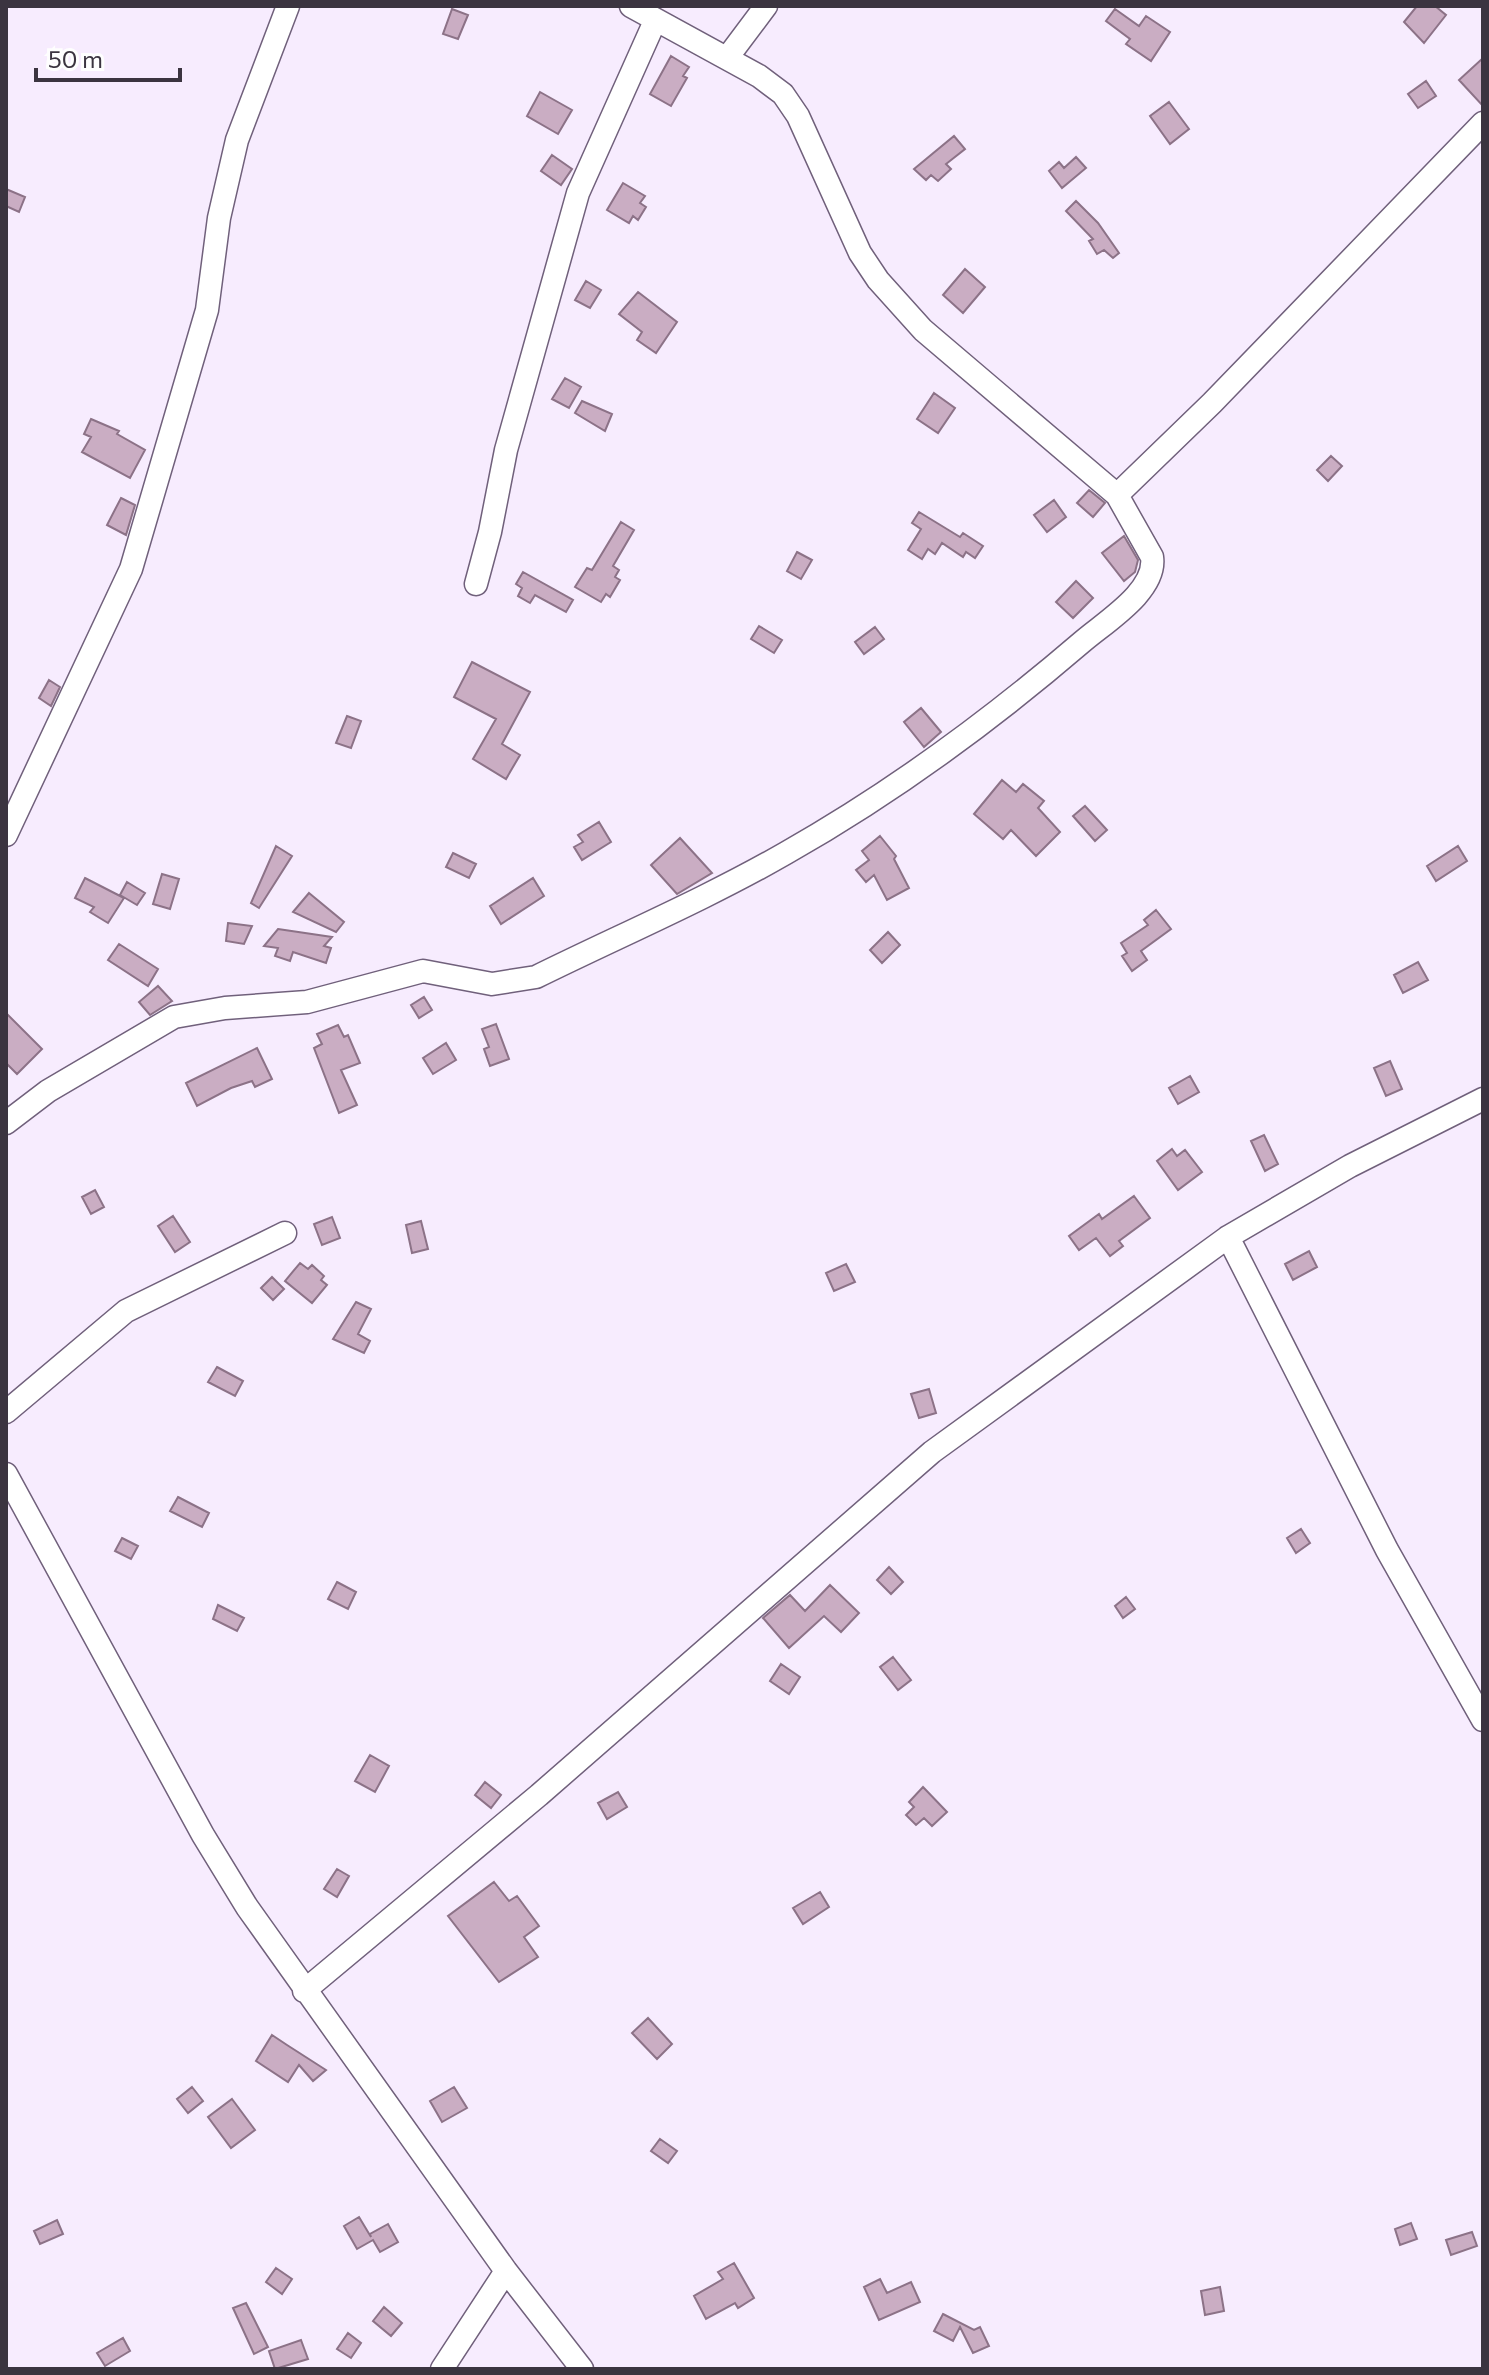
<svg xmlns="http://www.w3.org/2000/svg" width="1489" height="2375" viewBox="0 0 1489 2375" font-family="Commissioner,sans-serif">
<style>
.building{fill:#caadc3;stroke:#8c7287;stroke-width:2}
.lines{fill:none;stroke-linecap:round;stroke-linejoin:round}
.street-casing{stroke:#70607b;stroke-width:25}
.street{stroke:#fff;stroke-width:22}
</style>
<rect width="100%" height="100%" fill="#f7ecfe"/>
<path class="building" d="M 1417,6 L 1435,6 L 1446,15 L 1424,43 L 1404,22 Z
M 452,9 L 468,15 L 458,39 L 443,34 Z
M 1115,9 L 1139,26 L 1146,16 L 1170,32 L 1151,61 L 1126,44 L 1130,39 L 1106,21 Z
M 671,56 L 689,67 L 683,76 L 687,78 L 671,106 L 650,94 Z
M 1483,58 L 1483,106 L 1459,80 Z
M 1426,81 L 1436,96 L 1418,108 L 1408,94 Z
M 540,92 L 572,110 L 558,134 L 527,116 Z
M 1169,102 L 1189,129 L 1170,144 L 1150,116 Z
M 954,136 L 965,149 L 946,164 L 951,169 L 938,181 L 931,175 L 926,180 L 914,169 Z
M 552,155 L 572,169 L 561,185 L 541,171 Z
M 1076,157 L 1086,168 L 1062,188 L 1049,171 L 1059,162 L 1064,168 Z
M 623,183 L 645,196 L 640,203 L 646,207 L 638,220 L 633,216 L 629,223 L 607,210 Z
M 6,189 L 25,197 L 19,212 L 6,206 Z
M 1076,201 L 1098,223 L 1119,253 L 1113,258 L 1104,250 L 1097,254 L 1089,241 L 1093,239 L 1066,211 Z
M 965,269 L 985,287 L 963,313 L 943,295 Z
M 586,281 L 601,290 L 590,308 L 575,300 Z
M 638,292 L 677,322 L 656,353 L 637,340 L 642,332 L 619,314 Z
M 565,378 L 581,387 L 569,408 L 552,399 Z
M 934,393 L 955,408 L 938,433 L 917,419 Z
M 582,401 L 612,414 L 605,431 L 575,413 Z
M 91,419 L 119,431 L 117,434 L 145,450 L 130,478 L 82,452 L 91,437 L 84,434 Z
M 1331,456 L 1342,466 L 1328,481 L 1317,470 Z
M 1089,490 L 1105,503 L 1093,517 L 1077,503 Z
M 121,498 L 135,505 L 126,535 L 107,525 Z
M 1054,500 L 1066,517 L 1047,532 L 1034,515 Z
M 919,512 L 960,537 L 963,533 L 983,546 L 975,558 L 966,552 L 963,557 L 942,543 L 935,554 L 928,549 L 922,559 L 908,550 L 921,529 L 912,523 Z
M 621,522 L 634,530 L 613,566 L 619,570 L 615,577 L 620,580 L 610,597 L 606,594 L 601,602 L 575,587 L 587,568 L 592,570 Z
M 1124,536 L 1138,560 L 1135,572 L 1124,581 L 1102,553 Z
M 797,552 L 812,560 L 801,579 L 787,571 Z
M 523,572 L 573,600 L 566,612 L 535,595 L 530,603 L 518,596 L 522,588 L 516,584 Z
M 1076,581 L 1093,598 L 1073,618 L 1056,602 Z
M 759,626 L 782,640 L 774,653 L 751,639 Z
M 875,627 L 884,639 L 864,654 L 855,642 Z
M 472,662 L 530,692 L 502,744 L 520,755 L 506,779 L 473,759 L 496,719 L 454,697 Z
M 49,680 L 60,687 L 51,706 L 39,698 Z
M 921,708 L 941,732 L 924,747 L 904,722 Z
M 347,716 L 361,721 L 351,748 L 336,743 Z
M 1002,780 L 1016,792 L 1023,784 L 1044,801 L 1038,808 L 1060,832 L 1036,856 L 1011,830 L 1003,839 L 974,814 Z
M 1085,806 L 1107,830 L 1095,841 L 1073,816 Z
M 599,822 L 611,842 L 582,860 L 574,847 L 583,842 L 578,835 Z
M 880,836 L 896,856 L 894,859 L 909,888 L 887,900 L 874,875 L 866,882 L 856,870 L 869,860 L 862,851 Z
M 680,838 L 712,873 L 677,894 L 651,865 Z
M 276,846 L 292,856 L 259,908 L 251,903 Z
M 1458,846 L 1467,861 L 1436,881 L 1427,866 Z
M 453,853 L 476,864 L 469,878 L 446,867 Z
M 162,874 L 179,879 L 170,909 L 153,904 Z
M 85,878 L 124,898 L 108,923 L 90,912 L 94,907 L 75,898 Z
M 533,878 L 544,896 L 501,924 L 490,906 Z
M 127,882 L 145,893 L 137,905 L 120,895 Z
M 309,893 L 344,922 L 336,932 L 293,912 Z
M 1156,910 L 1171,929 L 1141,951 L 1147,960 L 1132,971 L 1122,956 L 1127,953 L 1121,943 L 1148,925 L 1144,920 Z
M 228,923 L 252,926 L 244,944 L 226,941 Z
M 278,929 L 332,937 L 324,946 L 331,948 L 326,963 L 293,952 L 290,961 L 275,956 L 278,948 L 264,946 Z
M 888,932 L 900,945 L 882,963 L 870,950 Z
M 119,944 L 158,969 L 148,986 L 108,960 Z
M 1418,962 L 1428,980 L 1403,993 L 1394,975 Z
M 158,986 L 172,1001 L 150,1015 L 139,1002 Z
M 424,997 L 432,1010 L 419,1018 L 411,1005 Z
M 6,1013 L 42,1049 L 17,1074 L 6,1063 Z
M 496,1024 L 509,1059 L 490,1066 L 484,1049 L 489,1047 L 482,1029 Z
M 338,1025 L 344,1037 L 348,1035 L 360,1063 L 341,1070 L 357,1105 L 339,1113 L 314,1048 L 322,1044 L 317,1034 Z
M 446,1043 L 456,1060 L 433,1074 L 423,1058 Z
M 257,1048 L 272,1079 L 255,1087 L 252,1081 L 231,1088 L 197,1106 L 186,1083 Z
M 1390,1061 L 1402,1089 L 1386,1096 L 1374,1068 Z
M 1190,1076 L 1199,1092 L 1178,1104 L 1169,1088 Z
M 1264,1135 L 1278,1164 L 1265,1171 L 1251,1141 Z
M 1172,1149 L 1177,1156 L 1185,1150 L 1202,1172 L 1178,1190 L 1157,1161 Z
M 95,1190 L 104,1207 L 91,1214 L 82,1197 Z
M 1134,1196 L 1150,1218 L 1119,1241 L 1123,1246 L 1110,1256 L 1096,1238 L 1079,1250 L 1069,1236 L 1099,1214 L 1102,1219 Z
M 173,1216 L 190,1242 L 175,1252 L 158,1226 Z
M 332,1217 L 340,1238 L 322,1245 L 314,1224 Z
M 421,1221 L 428,1249 L 412,1253 L 406,1225 Z
M 1309,1251 L 1317,1267 L 1293,1280 L 1285,1264 Z
M 300,1263 L 308,1269 L 312,1265 L 324,1276 L 321,1280 L 327,1285 L 312,1303 L 285,1281 Z
M 846,1264 L 855,1282 L 834,1291 L 826,1273 Z
M 272,1277 L 284,1289 L 273,1300 L 261,1288 Z
M 356,1302 L 371,1309 L 358,1334 L 370,1341 L 364,1353 L 333,1339 Z
M 217,1367 L 243,1381 L 235,1396 L 208,1382 Z
M 929,1389 L 936,1413 L 919,1418 L 911,1394 Z
M 178,1497 L 209,1513 L 202,1527 L 170,1511 Z
M 1301,1529 L 1310,1543 L 1296,1553 L 1287,1538 Z
M 122,1538 L 138,1546 L 131,1559 L 115,1551 Z
M 889,1567 L 903,1582 L 891,1594 L 877,1580 Z
M 337,1582 L 356,1592 L 348,1609 L 328,1599 Z
M 830,1585 L 859,1613 L 841,1632 L 824,1616 L 789,1648 L 763,1618 L 790,1595 L 805,1611 Z
M 1126,1597 L 1135,1609 L 1123,1618 L 1115,1606 Z
M 218,1605 L 244,1618 L 237,1631 L 213,1619 Z
M 893,1657 L 911,1680 L 898,1690 L 880,1667 Z
M 781,1664 L 800,1677 L 789,1694 L 770,1681 Z
M 370,1755 L 389,1766 L 375,1792 L 355,1781 Z
M 485,1782 L 501,1795 L 491,1808 L 475,1795 Z
M 923,1787 L 947,1812 L 932,1826 L 924,1818 L 916,1825 L 906,1815 L 914,1807 L 909,1802 Z
M 618,1792 L 627,1807 L 607,1819 L 598,1803 Z
M 337,1869 L 349,1876 L 337,1897 L 324,1889 Z
M 494,1882 L 509,1901 L 517,1896 L 539,1926 L 524,1937 L 538,1957 L 499,1982 L 448,1916 Z
M 820,1892 L 829,1907 L 803,1924 L 793,1908 Z
M 648,2018 L 672,2044 L 657,2059 L 632,2033 Z
M 272,2035 L 287,2045 L 326,2070 L 313,2081 L 299,2065 L 288,2082 L 256,2061 Z
M 192,2087 L 203,2101 L 188,2113 L 177,2099 Z
M 454,2087 L 467,2108 L 442,2122 L 430,2101 Z
M 232,2099 L 255,2130 L 231,2148 L 208,2117 Z
M 660,2139 L 677,2151 L 668,2163 L 651,2151 Z
M 359,2217 L 371,2237 L 370,2234 L 388,2224 L 398,2242 L 380,2252 L 373,2240 L 357,2249 L 344,2226 Z
M 57,2220 L 63,2234 L 40,2244 L 34,2231 Z
M 1411,2223 L 1417,2239 L 1400,2245 L 1395,2229 Z
M 1472,2232 L 1477,2246 L 1451,2255 L 1446,2240 Z
M 734,2263 L 754,2298 L 738,2308 L 735,2303 L 706,2319 L 694,2296 L 723,2279 L 718,2272 Z
M 276,2268 L 292,2279 L 282,2294 L 266,2282 Z
M 880,2279 L 887,2293 L 911,2282 L 920,2302 L 879,2320 L 864,2287 Z
M 1220,2287 L 1224,2311 L 1205,2315 L 1201,2291 Z
M 246,2303 L 268,2347 L 254,2354 L 233,2308 Z
M 384,2307 L 402,2323 L 391,2336 L 373,2321 Z
M 943,2314 L 974,2330 L 980,2327 L 989,2346 L 973,2353 L 960,2327 L 953,2341 L 934,2331 Z
M 348,2333 L 361,2343 L 351,2358 L 337,2349 Z
M 123,2338 L 130,2351 L 105,2366 L 97,2353 Z
M 301,2340 L 308,2359 L 275,2369 L 269,2351 Z"/>
<g class="lines">
<defs>
<path id="street" d="M 727,58 L 766,6
M 1117,495 L 1212,403 L 1483,123
M 476,584 L 490,532 L 506,450 L 578,193 L 655,21
M 6,835 L 131,569 L 207,310 L 219,218 L 237,140 L 288,6
M 6,1123 L 48,1091 L 174,1017 L 225,1008 L 307,1002 L 423,971 L 492,984 L 536,977 C 619,936 706,899 786,853 C 892,793 990,721 1082,642 C 1105,622 1157,591 1152,557 L 1117,495 L 923,330 L 878,280 L 860,253 L 798,116 L 783,94 L 759,76 L 631,6
M 1228,1237 L 1387,1550 L 1483,1720
M 6,1412 L 126,1311 L 285,1233
M 6,1474 L 203,1835 L 247,1907 L 506,2271 L 582,2369
M 304,1991 L 539,1795 L 932,1452 L 1228,1237 L 1350,1166 L 1483,1099
M 442,2369 L 506,2271"/>
</defs>
<use href="#street" class="street-casing"/>
<use href="#street" class="street"/>
</g>
<rect width="1489" height="2375" fill="none" stroke="#3b3440" stroke-width="16"/>
<path d="M36 68v12h144v-12" fill="none" stroke="#3b3440" stroke-width="4"/>
<text x="48" y="68" font-size="24" fill="#3b3440" stroke="#fefefe" stroke-width="6" paint-order="stroke">50 m</text>
</svg>
